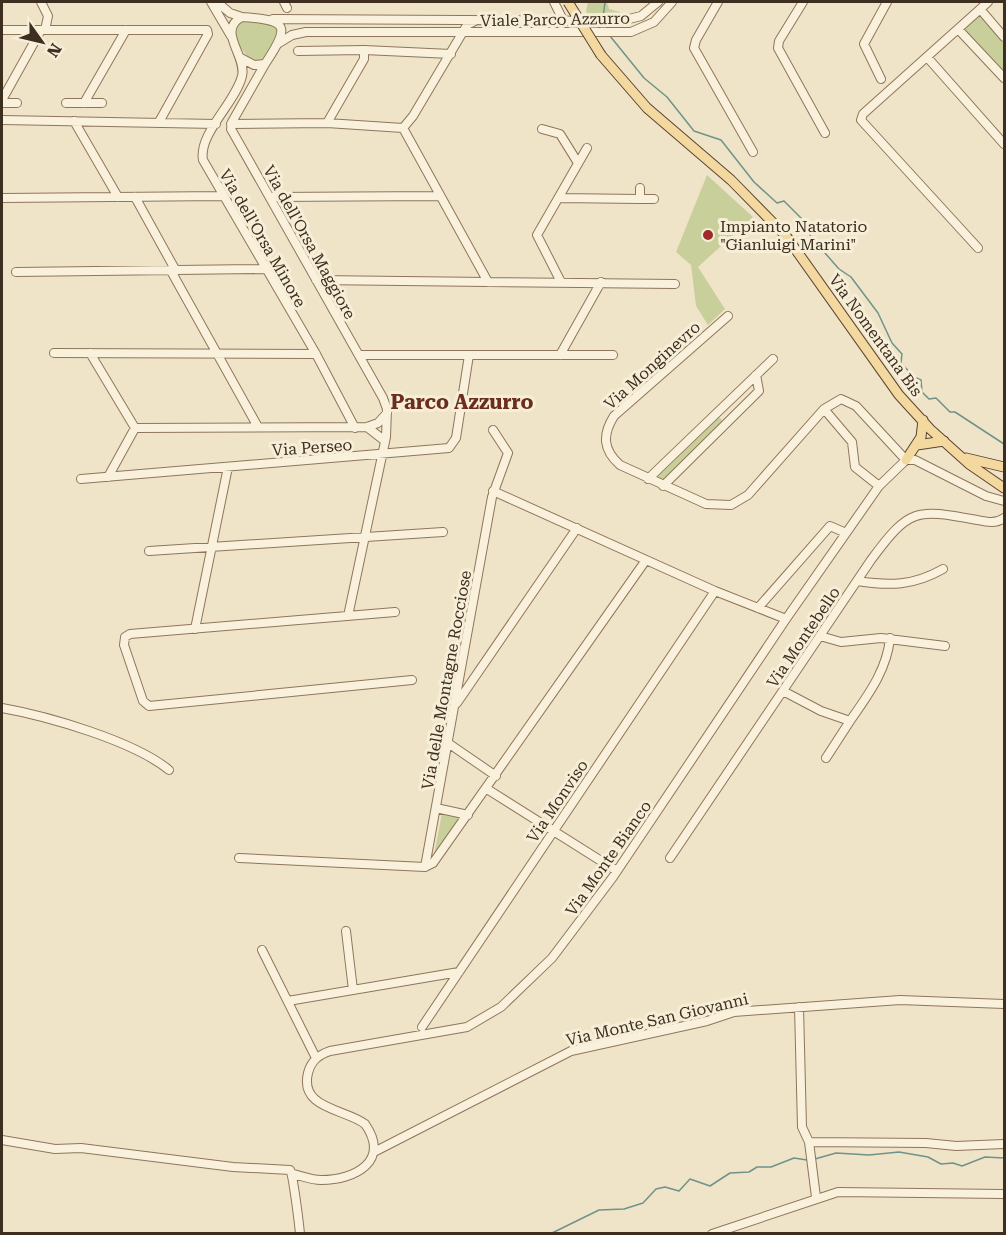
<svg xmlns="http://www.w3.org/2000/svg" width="1006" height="1235" viewBox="0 0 1006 1235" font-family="'Roboto Serif',serif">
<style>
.green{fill:#c9cf9b}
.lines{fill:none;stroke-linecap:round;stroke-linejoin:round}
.stream{stroke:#6f938a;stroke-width:1.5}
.minor-casing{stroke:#8d765c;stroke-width:10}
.major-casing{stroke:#5b4430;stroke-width:11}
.minor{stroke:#faf1dc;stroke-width:8}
.major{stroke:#f3d9a0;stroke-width:9}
.major-bridge-casing{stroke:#5b4430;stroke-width:11;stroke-linecap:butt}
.major-bridge{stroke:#f3d9a0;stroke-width:9}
.poi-dot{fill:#9e2a2b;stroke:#f7eed8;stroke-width:2}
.labels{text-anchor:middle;stroke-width:6;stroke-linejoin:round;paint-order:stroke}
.street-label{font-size:16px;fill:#3d2e20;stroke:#f7eed8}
.poi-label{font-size:16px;fill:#3d2e20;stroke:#f7eed8;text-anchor:start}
.quarter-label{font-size:20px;font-weight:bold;fill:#6b2e1e;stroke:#f7eed8}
</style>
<rect width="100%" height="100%" fill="#f0e4c8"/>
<path class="green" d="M 588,2 L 607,2 L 609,9 L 620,12 L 622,17 L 612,20 L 588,16 L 586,11 Z
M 979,14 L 1004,44 L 1004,75 L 961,29 Z
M 243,22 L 269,22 L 277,28 C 279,40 267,59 256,63 C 245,56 233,40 236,28 Z
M 707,175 L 753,217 L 698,267 L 725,309 L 708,325 L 696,306 L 691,265 L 676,252 Z
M 719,417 L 723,421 L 662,481 L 656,478 Z
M 442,813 L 464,818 L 433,860 Z"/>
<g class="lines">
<path class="stream" d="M 603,18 L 605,2
M 610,36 L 644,78 L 667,97 L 694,131 L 721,140 L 754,182 L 777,203 L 784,201 L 804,221 L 811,237 L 839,269 L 851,277 L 878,313 L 892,343 L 902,354 L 901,363 L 914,377 L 921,380 L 922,392 L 929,399 L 936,398 L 950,412 L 955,412 L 1004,444
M 815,1159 L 836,1153 L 869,1155 L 899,1152 L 928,1157 L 941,1164 L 953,1163 L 962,1166 L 985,1157 L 1004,1158
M 550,1234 L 599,1210 L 624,1209 L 643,1203 L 656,1189 L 665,1187 L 679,1191 L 690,1179 L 710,1186 L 730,1173 L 749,1172 L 757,1167 L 771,1167 L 794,1158 L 807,1160"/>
<defs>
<path id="minor" d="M 41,2 L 48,16 L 45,30
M 211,2 L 231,36
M 217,2 L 230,13 L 242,17
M 284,2 L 287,8
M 554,2 L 563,20
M 718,2 L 696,40 L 694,48 L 753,152
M 803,2 L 779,41 L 778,48 L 825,133
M 980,9 L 1004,37
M 273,19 L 621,21 L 641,16 L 658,2
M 958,29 L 1004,78
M 2,30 L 207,30 L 208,34 L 159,122
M 279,43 L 292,35 L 306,32 L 631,32 L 654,22 L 672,2
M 298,51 L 364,50 L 451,54
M 927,57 L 1004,144
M 241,58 L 254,65 L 265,64 C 291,25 288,20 242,17 C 216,30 247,56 242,76 C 236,102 198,134 203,160 L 316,354 L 355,428
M 265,64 L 232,122 L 231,129 L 383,398 L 387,409 L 386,437 L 348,616
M 881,79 L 864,44 L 887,2
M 2,100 L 41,30
M 2,103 L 17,103
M 66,103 L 102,103
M 84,103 L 126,30
M 2,120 L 216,124
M 74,121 L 118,197
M 327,123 L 364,59 L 364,50
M 231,124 L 327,123 L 403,128
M 403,128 L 488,282
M 403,128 L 413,116 L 467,25 L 475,21
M 542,129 L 560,134 L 578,163
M 135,197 L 176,271
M 270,197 L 439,196
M 2,198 L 223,196
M 559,198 L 640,199 L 640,188
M 640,199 L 654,199
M 978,248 L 861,120 L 863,114 L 988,2
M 171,271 L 258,427
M 16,272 L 266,269
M 316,280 L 675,284
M 561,282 L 537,235 L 587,148
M 728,316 L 614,416 C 602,435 603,450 620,465 L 706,504 L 731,505 L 748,495 L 824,409 L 841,399 L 856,406 L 906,460
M 54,353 L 316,354
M 90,353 L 135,428 L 108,477
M 359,355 L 613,355
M 560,355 L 601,282
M 824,409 L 852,442 L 855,467 L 879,486
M 367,427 L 385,441
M 135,428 L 367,427 L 378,423 L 387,413
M 493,430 L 508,453 L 492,497 L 425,867 L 433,863 L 646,560
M 81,479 L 449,448 L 456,438 L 469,355
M 648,479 L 773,359
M 663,486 L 759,391 L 756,375
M 493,491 L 715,591 L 786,619
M 149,551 L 443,532
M 857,581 C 890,586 913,586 943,569
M 758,608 L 830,526 L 846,533
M 395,612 L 130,634 L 125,637 L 124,645 L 143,701 L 149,706 L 412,680
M 195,629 L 228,467
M 820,636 L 841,642 L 881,638 L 945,646
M 783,691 L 821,711 L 850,721 C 868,695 887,670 890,638
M 457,703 L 577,528
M 2,708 C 47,716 134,741 169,770
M 448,743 L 496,776
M 826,758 L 850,721
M 487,789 L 617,871
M 436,808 L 468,815
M 239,858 L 425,867
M 670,858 L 871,560 C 910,507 916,509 977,520 C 987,522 996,524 1004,518
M 346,931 L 353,990
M 262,950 L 316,1058
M 288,1001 L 459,972
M 799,1007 L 802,1127 L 809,1142
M 422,1027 L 715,591
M 2,1140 L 55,1149 L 81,1148 L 233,1167 L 290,1170 C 293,1174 299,1223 300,1234
M 374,1152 L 571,1051 L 707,1021 L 734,1012 L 900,1000 L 1004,1004
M 293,1174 C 302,1176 312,1180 321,1180 C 355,1180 391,1161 365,1124 C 346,1109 299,1109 308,1073 C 311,1061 318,1055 330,1051 L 467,1027 L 501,1007 L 552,958 L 613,877 L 786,619 L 879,486 L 906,460 L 915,460 L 986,496 L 1004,501
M 816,1197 L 809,1142 L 926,1143 L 956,1146 L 1004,1144
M 712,1234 L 838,1192 L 1004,1194"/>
<path id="major" d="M 601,55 L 647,108 L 731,180 L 786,236 L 899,395 L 930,429 L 969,464 L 1004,488
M 917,445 L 944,441
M 966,458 L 1004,467
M 906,460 L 921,437 L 923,420"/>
</defs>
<use href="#minor" class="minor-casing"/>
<use href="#major" class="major-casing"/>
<use href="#minor" class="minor"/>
<use href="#major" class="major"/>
<defs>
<path id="major-bridge" d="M 568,2 L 601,55"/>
</defs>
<use href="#major-bridge" class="major-bridge-casing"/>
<use href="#major-bridge" class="major-bridge"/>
</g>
<circle class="poi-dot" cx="708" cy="235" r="6"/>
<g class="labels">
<g class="street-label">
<text transform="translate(555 19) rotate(-1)" y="6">Viale Parco Azzurro</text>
<text transform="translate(263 238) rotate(60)" y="6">Via dell'Orsa Minore</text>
<text transform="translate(310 242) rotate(61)" y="6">Via dell'Orsa Maggiore</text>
<text transform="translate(876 335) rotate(54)" y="6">Via Nomentana Bis</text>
<text transform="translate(652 365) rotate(-42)" y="6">Via Monginevro</text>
<text transform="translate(312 447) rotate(-4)" y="6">Via Perseo</text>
<text transform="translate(803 637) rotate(-56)" y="6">Via Montebello</text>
<text transform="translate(446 680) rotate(-80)" y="6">Via delle Montagne Rocciose</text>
<text transform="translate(557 801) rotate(-56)" y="6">Via Monviso</text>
<text transform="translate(608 858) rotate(-55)" y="6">Via Monte Bianco</text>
<text transform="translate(657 1019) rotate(-13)" y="6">Via Monte San Giovanni</text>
</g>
<g class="poi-label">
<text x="720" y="232">Impianto Natatorio<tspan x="720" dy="18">"Gianluigi Marini"</tspan></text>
</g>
<g class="quarter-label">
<text x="462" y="409">Parco Azzurro</text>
</g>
</g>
<rect width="1006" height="1235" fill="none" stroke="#3d2e20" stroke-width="6"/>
<g transform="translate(42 42) rotate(124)" stroke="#f7eed8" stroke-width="4.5" paint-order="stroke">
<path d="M0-4.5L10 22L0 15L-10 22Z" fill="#3d2e20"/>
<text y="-9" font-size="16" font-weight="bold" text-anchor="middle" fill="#3d2e20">N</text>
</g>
</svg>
